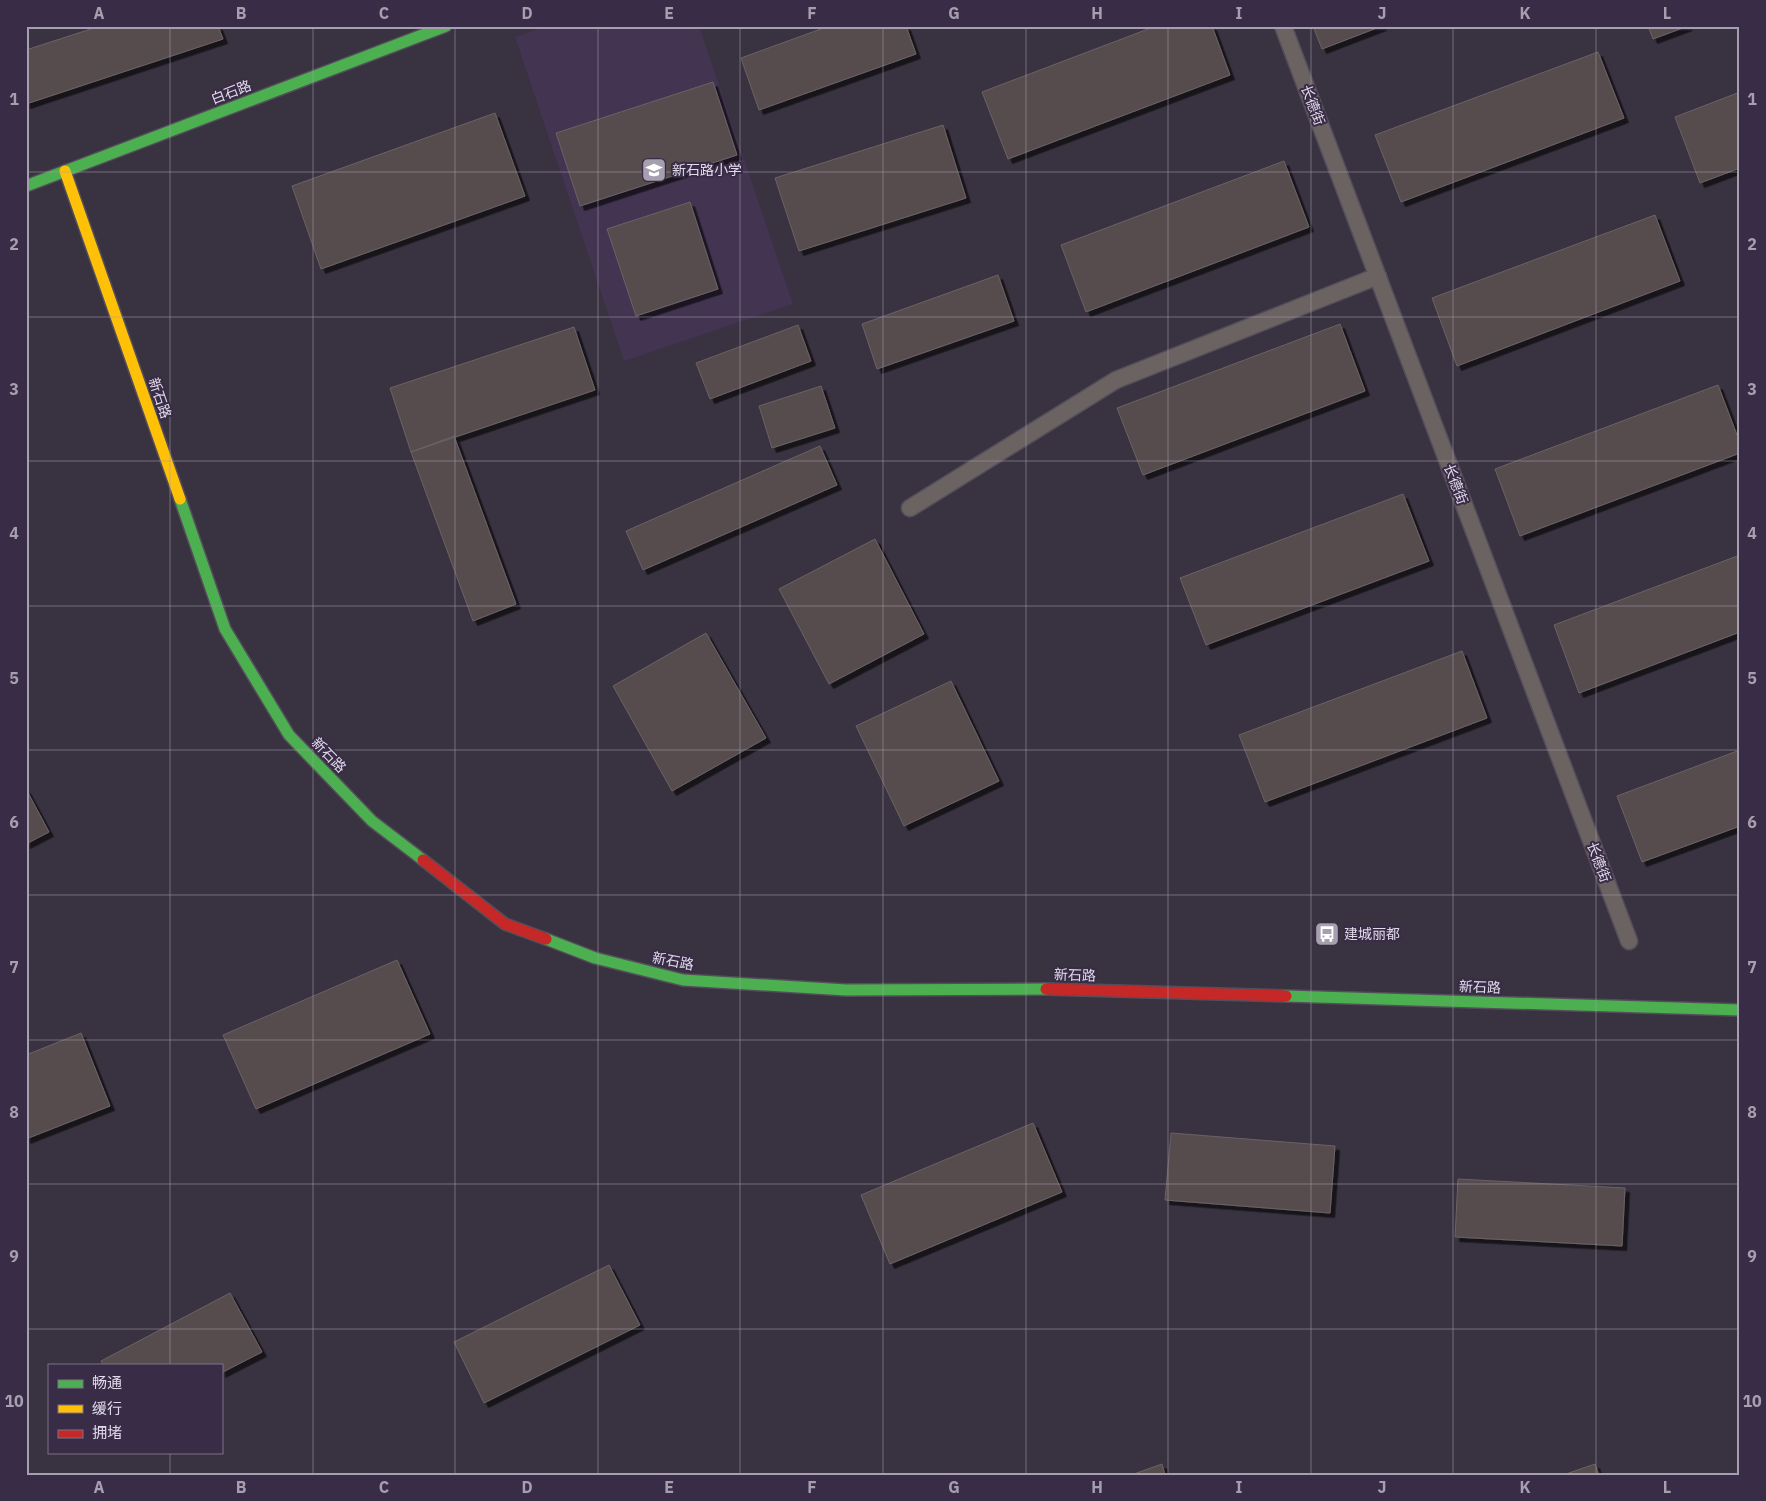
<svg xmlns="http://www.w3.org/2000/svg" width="1766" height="1501" viewBox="0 0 1766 1501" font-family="'IBM Plex Sans','Noto Sans SC',sans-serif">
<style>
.built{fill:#433452}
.building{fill:#564c4e;stroke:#6b6265;filter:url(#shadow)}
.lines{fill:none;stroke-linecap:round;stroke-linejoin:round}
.lane-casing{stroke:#544e5b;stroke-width:19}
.fast-casing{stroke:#544e5b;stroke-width:14}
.slow-casing{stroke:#544e5b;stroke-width:14}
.jam-casing{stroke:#544e5b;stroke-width:14}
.lane{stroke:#6a6362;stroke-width:16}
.fast{stroke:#4caf50;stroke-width:11}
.slow{stroke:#ffc107;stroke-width:11}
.jam{stroke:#c62828;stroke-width:11}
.grid{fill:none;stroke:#a69faf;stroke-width:1;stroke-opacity:0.55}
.labels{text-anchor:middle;stroke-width:4;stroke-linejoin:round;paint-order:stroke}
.street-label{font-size:14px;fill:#e1daeb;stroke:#382c46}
.poi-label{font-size:14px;fill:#e1daeb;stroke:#382c46;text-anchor:start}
.neatline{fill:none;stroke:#a69faf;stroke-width:2}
.grid-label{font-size:16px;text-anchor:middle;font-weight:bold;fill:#a69faf}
</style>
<defs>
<filter id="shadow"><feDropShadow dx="4.5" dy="4.5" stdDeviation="0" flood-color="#0009"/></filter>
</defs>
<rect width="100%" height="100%" fill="#393240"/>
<path class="built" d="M 547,26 L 699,26 L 793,304 L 624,361 L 515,37 Z"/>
<path class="building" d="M 100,26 L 218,26 L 223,39 L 26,104 L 26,50 Z
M 829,26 L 906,26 L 916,54 L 759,110 L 741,58 Z
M 1156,26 L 1212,26 L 1230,75 L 1008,159 L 982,92 Z
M 1313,26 L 1382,26 L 1322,49 Z
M 1648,26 L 1688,26 L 1653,39 Z
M 1598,52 L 1624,118 L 1401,202 L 1375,135 Z
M 713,82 L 737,155 L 580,206 L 556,133 Z
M 1740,92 L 1740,168 L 1700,183 L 1675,117 Z
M 495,113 L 525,196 L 321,269 L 292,186 Z
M 943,125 L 966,198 L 799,251 L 775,178 Z
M 1284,161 L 1309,227 L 1086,312 L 1061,245 Z
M 690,202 L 718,289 L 636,316 L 607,229 Z
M 1655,215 L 1680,281 L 1457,366 L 1432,298 Z
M 998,275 L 1014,321 L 877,369 L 862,324 Z
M 1340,324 L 1365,391 L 1143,475 L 1117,408 Z
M 798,325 L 811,361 L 710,399 L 696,363 Z
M 574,327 L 595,390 L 411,452 L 390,388 Z
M 1718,385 L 1740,443 L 1740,453 L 1520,536 L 1495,469 Z
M 821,386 L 835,428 L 772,448 L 759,406 Z
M 454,436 L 516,604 L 473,621 L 411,452 Z
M 820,446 L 837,485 L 643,570 L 626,531 Z
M 1403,494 L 1429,561 L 1206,645 L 1180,578 Z
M 875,539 L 924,634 L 829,684 L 779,589 Z
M 1740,555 L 1740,632 L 1579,693 L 1554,625 Z
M 706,633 L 766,738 L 672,791 L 613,686 Z
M 1462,651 L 1487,718 L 1265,802 L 1239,735 Z
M 951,681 L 999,781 L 904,826 L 856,726 Z
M 1740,750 L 1740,826 L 1642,862 L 1617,796 Z
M 26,789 L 49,832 L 26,844 Z
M 397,960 L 430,1034 L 256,1109 L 223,1035 Z
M 81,1033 L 110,1106 L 26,1139 L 26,1055 Z
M 1033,1123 L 1062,1192 L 890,1264 L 861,1195 Z
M 1171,1133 L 1335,1146 L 1330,1213 L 1165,1200 Z
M 1458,1179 L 1625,1188 L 1622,1246 L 1455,1237 Z
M 609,1265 L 640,1325 L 484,1403 L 454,1342 Z
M 230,1293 L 262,1352 L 221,1373 L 221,1365 L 103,1365 L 101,1361 Z
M 1162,1464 L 1165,1475 L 1131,1475 Z
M 1595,1464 L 1599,1475 L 1563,1475 Z"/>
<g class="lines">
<defs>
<path id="lane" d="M 1283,26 L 1629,941
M 910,508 L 1116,380 L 1378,276"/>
<path id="fast" d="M 26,186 L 446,26
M 180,499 L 225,629 L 289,735 L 372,821 L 423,860
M 546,939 L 595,958 L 683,980 L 846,990 L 1046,989
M 1286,996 L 1740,1010"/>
<path id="slow" d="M 65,171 L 180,499"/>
<path id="jam" d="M 423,860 L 505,924 L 546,939
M 1046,989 L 1286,996"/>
</defs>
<use href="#lane" class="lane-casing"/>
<use href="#fast" class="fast-casing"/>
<use href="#slow" class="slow-casing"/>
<use href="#jam" class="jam-casing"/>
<use href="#lane" class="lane"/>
<use href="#fast" class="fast"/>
<use href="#slow" class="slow"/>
<use href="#jam" class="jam"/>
</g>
<path class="grid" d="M 170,26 L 170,1365M 313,26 L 313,1475M 455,26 L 455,1475M 598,26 L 598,1475M 740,26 L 740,1475M 883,26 L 883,1475M 1026,26 L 1026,1475M 1168,26 L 1168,1475M 1311,26 L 1311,1475M 1453,26 L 1453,1475M 1596,26 L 1596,1475M 26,172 L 1740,172M 26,317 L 1740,317M 26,461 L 1740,461M 26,606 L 1740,606M 26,750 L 1740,750M 26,895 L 1740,895M 26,1040 L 1740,1040M 26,1184 L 1740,1184M 26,1329 L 1740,1329M 170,1452 L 170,1475"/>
<defs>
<symbol id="school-square" viewBox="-11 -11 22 22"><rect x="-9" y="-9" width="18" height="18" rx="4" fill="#a69faf" stroke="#382c46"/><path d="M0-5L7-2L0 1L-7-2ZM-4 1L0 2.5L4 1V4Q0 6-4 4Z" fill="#fff"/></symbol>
<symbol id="bus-square" viewBox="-11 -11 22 22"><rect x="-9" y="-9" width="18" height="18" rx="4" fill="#a69faf" stroke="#382c46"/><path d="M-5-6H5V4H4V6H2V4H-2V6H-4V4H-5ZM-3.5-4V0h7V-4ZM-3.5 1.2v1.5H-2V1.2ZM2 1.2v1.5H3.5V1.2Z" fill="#fff"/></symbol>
</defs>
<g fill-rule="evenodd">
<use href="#school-square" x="640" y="156" width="28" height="28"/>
<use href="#bus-square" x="1313" y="920" width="28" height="28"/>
</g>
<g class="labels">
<g class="street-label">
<text transform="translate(231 92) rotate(-21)" y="5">白石路</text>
<text transform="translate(1313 105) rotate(69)" y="5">长德街</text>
<text transform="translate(160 398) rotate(71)" y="5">新石路</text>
<text transform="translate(1456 484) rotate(69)" y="5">长德街</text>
<text transform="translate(329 755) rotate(46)" y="5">新石路</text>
<text transform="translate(1599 862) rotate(69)" y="5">长德街</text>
<text transform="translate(673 961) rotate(11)" y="5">新石路</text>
<text transform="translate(1075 975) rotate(2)" y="5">新石路</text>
<text transform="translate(1480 987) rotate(2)" y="5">新石路</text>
</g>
<g class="poi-label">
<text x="672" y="175">新石路小学</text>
<text x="1344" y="939">建城丽都</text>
</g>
</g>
<rect width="1766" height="1501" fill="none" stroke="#382c46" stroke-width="55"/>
<rect x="48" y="1364" width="175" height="90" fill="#382c46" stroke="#7c7288"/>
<rect x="58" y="1380" width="25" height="8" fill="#4caf50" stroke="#7c7288"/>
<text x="92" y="1388" font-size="15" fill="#e1daeb">畅通</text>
<rect x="58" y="1405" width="25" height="8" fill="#ffc107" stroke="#7c7288"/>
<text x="92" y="1414" font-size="15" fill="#e1daeb">缓行</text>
<rect x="58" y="1430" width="25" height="8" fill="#c62828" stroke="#7c7288"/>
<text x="92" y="1438" font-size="15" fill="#e1daeb">拥堵</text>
<rect x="28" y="28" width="1710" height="1446" class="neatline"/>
<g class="grid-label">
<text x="99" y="19">A</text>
<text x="241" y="19">B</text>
<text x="384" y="19">C</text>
<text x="527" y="19">D</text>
<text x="669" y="19">E</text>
<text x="812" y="19">F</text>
<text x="954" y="19">G</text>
<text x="1097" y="19">H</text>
<text x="1239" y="19">I</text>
<text x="1382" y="19">J</text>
<text x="1525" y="19">K</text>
<text x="1667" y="19">L</text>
<text x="14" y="105">1</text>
<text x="1752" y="105">1</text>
<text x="14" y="250">2</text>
<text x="1752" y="250">2</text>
<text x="14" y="395">3</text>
<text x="1752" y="395">3</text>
<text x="14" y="539">4</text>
<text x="1752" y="539">4</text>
<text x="14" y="684">5</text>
<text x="1752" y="684">5</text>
<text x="14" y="828">6</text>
<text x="1752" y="828">6</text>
<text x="14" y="973">7</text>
<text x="1752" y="973">7</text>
<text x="14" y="1118">8</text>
<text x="1752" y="1118">8</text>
<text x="14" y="1262">9</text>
<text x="1752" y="1262">9</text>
<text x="14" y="1407">10</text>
<text x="1752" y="1407">10</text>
<text x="99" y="1493">A</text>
<text x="241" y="1493">B</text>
<text x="384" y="1493">C</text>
<text x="527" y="1493">D</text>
<text x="669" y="1493">E</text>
<text x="812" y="1493">F</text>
<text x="954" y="1493">G</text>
<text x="1097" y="1493">H</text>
<text x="1239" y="1493">I</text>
<text x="1382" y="1493">J</text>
<text x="1525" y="1493">K</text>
<text x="1667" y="1493">L</text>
</g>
</svg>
